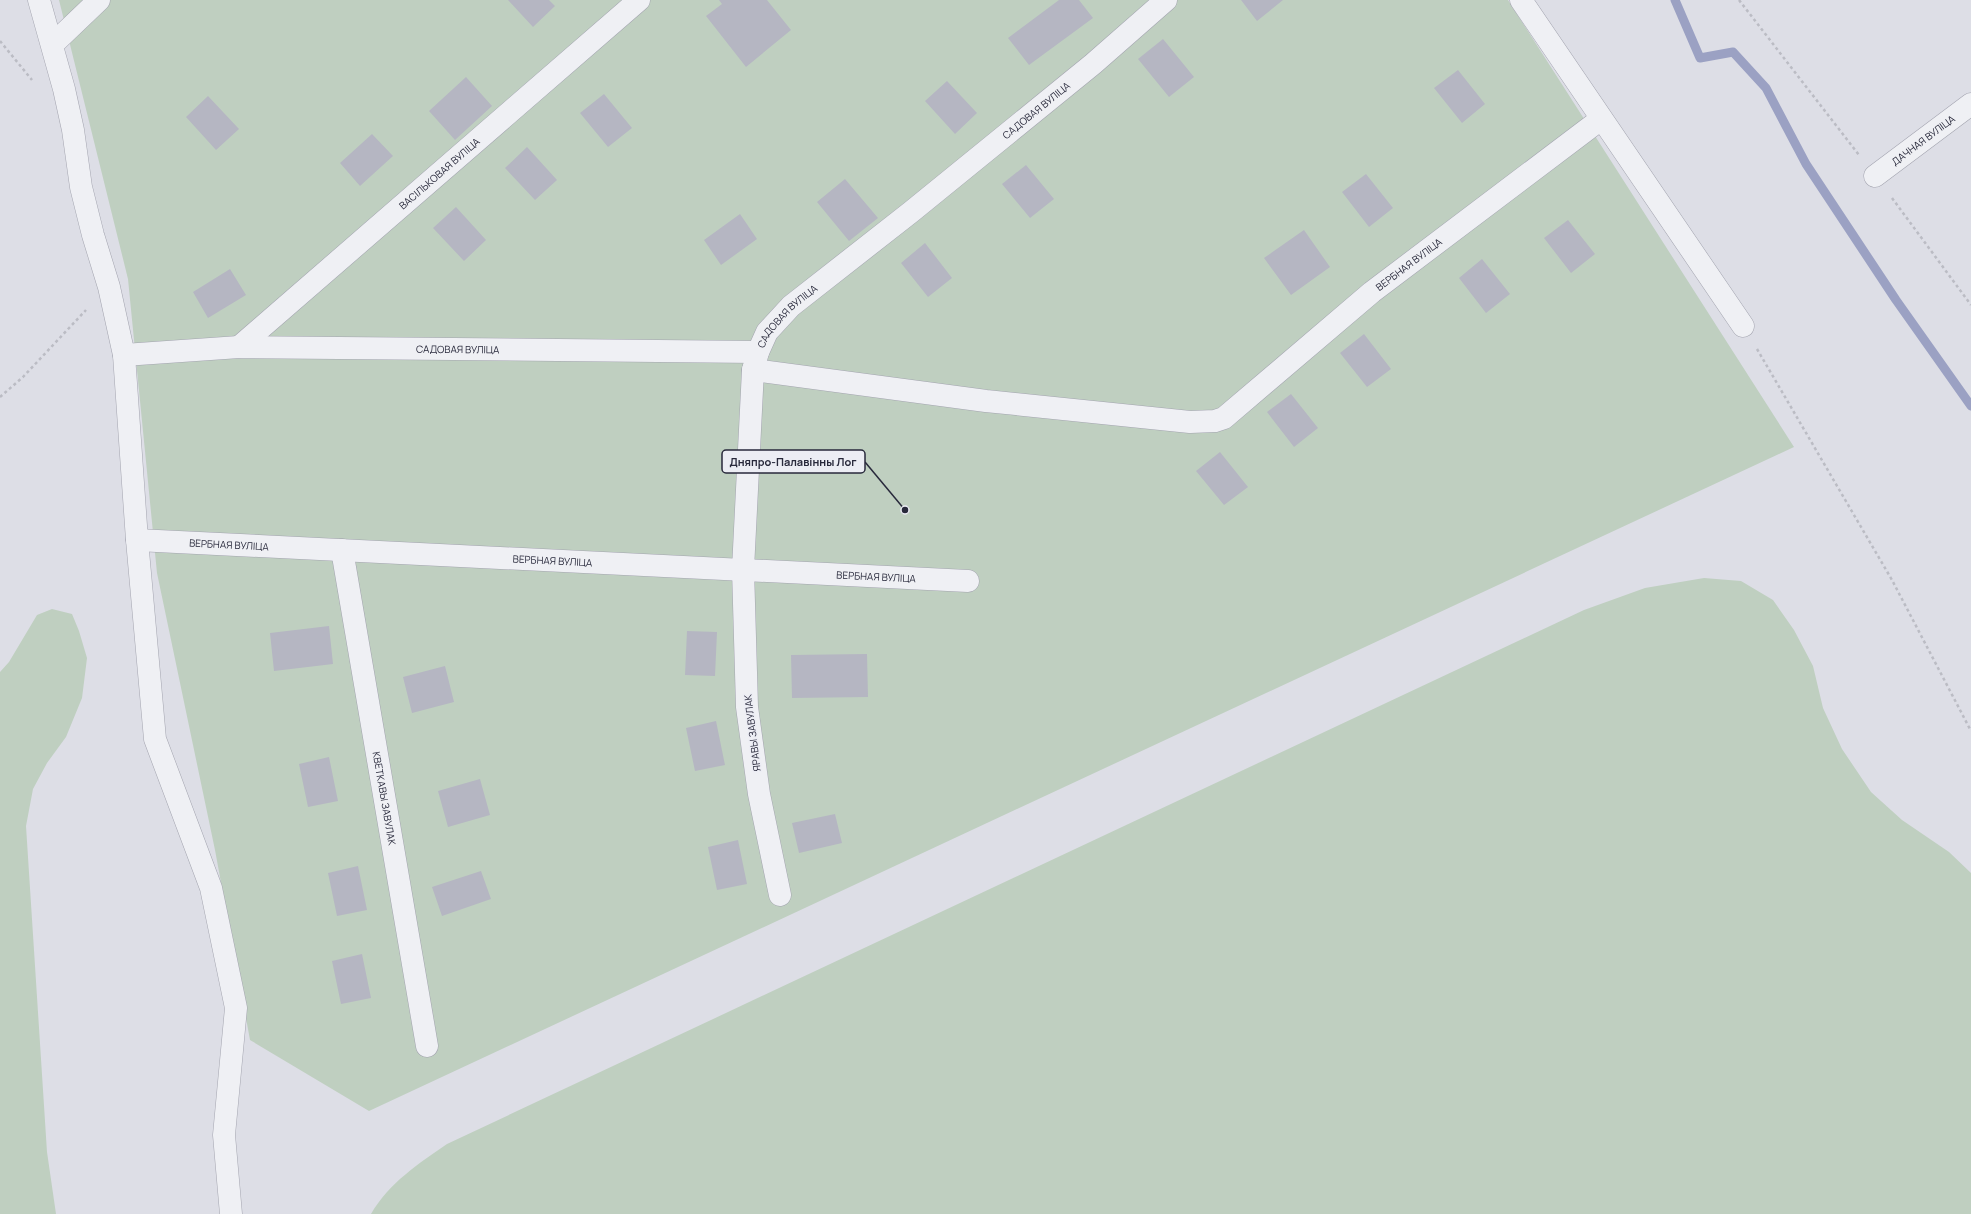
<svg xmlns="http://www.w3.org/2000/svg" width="1971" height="1214" viewBox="0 0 1971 1214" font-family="Manrope,sans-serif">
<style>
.green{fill:#bfcfc0}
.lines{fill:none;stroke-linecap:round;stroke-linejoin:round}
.stream{stroke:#9ba1c3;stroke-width:9}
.building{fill:#b5b6c2}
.minor-casing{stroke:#a3a4af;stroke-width:23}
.path{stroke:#bbbcc4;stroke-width:2.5;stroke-dasharray:3 3;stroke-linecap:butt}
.minor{stroke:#eff0f4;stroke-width:22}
.labels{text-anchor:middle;stroke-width:3;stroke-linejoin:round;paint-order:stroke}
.street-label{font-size:10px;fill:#28293b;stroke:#ecedf4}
.leader{fill:none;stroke:#28293b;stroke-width:1.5}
.callout-dot{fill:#28293b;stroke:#ecedf4;stroke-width:1.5}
.callout{fill:#ecedf4;stroke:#28293b;stroke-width:1.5}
.callout-label{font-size:11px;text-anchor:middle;font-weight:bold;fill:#28293b}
</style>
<rect width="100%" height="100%" fill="#dddee6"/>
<path class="green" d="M 59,0 L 1508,0 L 1794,447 L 369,1111 L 250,1040 L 215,850 L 157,573 L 128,279 Z
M 1704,578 L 1741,581 L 1773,600 L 1794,630 L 1813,666 L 1823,708 L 1842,749 L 1871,792 L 1902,820 L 1949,852 L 1971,873 L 1971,1214 L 371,1214 C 389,1183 418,1164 447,1144 L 1584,610 L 1645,588 Z
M 52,609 L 72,614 L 79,631 L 87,658 L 82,698 L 66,737 L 47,763 L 33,789 L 26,826 L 47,1152 L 56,1214 L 0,1214 L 0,672 L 9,662 L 37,615 Z"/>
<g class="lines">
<path class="stream" d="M 1675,0 L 1700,58 L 1733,52 L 1766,88 L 1806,164 L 1896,300 L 1971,406"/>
</g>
<path class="building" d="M 508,0 L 549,0 L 555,6 L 533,27 Z
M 719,0 L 767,0 L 791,30 L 746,67 L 706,16 L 722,4 Z
M 1059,0 L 1079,0 L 1093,18 L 1029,65 L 1008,38 Z
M 1241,0 L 1283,0 L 1257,21 Z
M 1163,39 L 1194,77 L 1169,97 L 1138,59 Z
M 1458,70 L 1485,104 L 1462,123 L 1434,88 Z
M 466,77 L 492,106 L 455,140 L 429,111 Z
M 947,81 L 977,113 L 955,134 L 925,101 Z
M 604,94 L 632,128 L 608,147 L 580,113 Z
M 208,96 L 239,129 L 216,150 L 186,117 Z
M 372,134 L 393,156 L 360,186 L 340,163 Z
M 527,147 L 557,180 L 535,200 L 505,168 Z
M 1026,165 L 1054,199 L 1030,218 L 1002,184 Z
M 1366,174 L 1393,208 L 1369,227 L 1342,192 Z
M 845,179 L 878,218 L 849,241 L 817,202 Z
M 456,207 L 486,240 L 464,261 L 433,228 Z
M 740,214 L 757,239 L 721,265 L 704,240 Z
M 1568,220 L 1595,254 L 1571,273 L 1544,238 Z
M 1304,230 L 1330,267 L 1291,295 L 1264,258 Z
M 925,243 L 952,278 L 928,297 L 901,263 Z
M 1482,259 L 1510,294 L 1486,313 L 1459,278 Z
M 230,269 L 246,295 L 208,318 L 193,292 Z
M 1364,334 L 1391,369 L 1367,387 L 1340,353 Z
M 1291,394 L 1318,428 L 1294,447 L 1267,412 Z
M 1220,452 L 1248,487 L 1224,505 L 1196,471 Z
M 329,626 L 333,664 L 274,671 L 270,633 Z
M 687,631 L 717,632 L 715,676 L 685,675 Z
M 867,654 L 868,697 L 792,698 L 791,655 Z
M 445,666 L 454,702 L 412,713 L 403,677 Z
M 716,721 L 725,765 L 695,771 L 686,728 Z
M 329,757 L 338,801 L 308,807 L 299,764 Z
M 480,779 L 490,815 L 448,827 L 438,791 Z
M 835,814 L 842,843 L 799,853 L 792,823 Z
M 738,840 L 747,884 L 717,890 L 708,847 Z
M 358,866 L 367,910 L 337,916 L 328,873 Z
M 481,871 L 491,899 L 442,916 L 432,887 Z
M 362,954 L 371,998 L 341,1004 L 332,961 Z"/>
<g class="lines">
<defs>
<g id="minor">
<path d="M 39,0 L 64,89 L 73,130 L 81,187 L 93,235 L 109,287 L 124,355 L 137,540 L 155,739 L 211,888 L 236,1008 L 224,1135 L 231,1214"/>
<path d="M 1521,0 L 1743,326"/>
<path d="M 53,44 L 99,0"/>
<path id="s1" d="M 1875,176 L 1971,104"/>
<path id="s2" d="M 239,347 L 639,0"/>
<path id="s3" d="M 124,355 L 239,347 L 758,352"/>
<path id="s4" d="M 753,370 L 986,401 L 1190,422 L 1215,421 L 1224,418 L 1372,292 L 1601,119"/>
<path id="s5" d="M 137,540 L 968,581"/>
<path id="s6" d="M 342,550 L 427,1046"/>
<path id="s7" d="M 780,895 L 759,794 L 747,707 L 743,569 L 753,370 L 758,352 L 767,332 L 791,306 L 911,212 L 1093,64 L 1166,0"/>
</g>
</defs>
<use href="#minor" class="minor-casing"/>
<path class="path" d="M 1739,0 L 1859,155
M 0,41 L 32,80
M 1892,198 L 1971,305
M 1757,349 L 1892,580 L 1971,731
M 0,397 L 23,377 L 86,310"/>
<use href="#minor" class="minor"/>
</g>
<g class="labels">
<g class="street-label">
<text dy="4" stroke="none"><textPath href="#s7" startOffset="918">САДОВАЯ ВУЛІЦА</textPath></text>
<text dy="4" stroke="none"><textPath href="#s1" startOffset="60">ДАЧНАЯ ВУЛІЦА</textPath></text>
<text dy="4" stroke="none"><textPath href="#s2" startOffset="265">ВАСІЛЬКОВАЯ ВУЛІЦА</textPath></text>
<text dy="4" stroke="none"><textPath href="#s4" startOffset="715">ВЕРБНАЯ ВУЛІЦА</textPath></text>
<text dy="4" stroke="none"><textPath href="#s7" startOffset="594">САДОВАЯ ВУЛІЦА</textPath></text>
<text dy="4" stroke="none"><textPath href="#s3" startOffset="334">САДОВАЯ ВУЛІЦА</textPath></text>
<text dy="4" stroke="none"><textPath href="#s5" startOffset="92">ВЕРБНАЯ ВУЛІЦА</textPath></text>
<text dy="4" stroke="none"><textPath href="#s5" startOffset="416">ВЕРБНАЯ ВУЛІЦА</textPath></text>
<text dy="4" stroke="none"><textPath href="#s5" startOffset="740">ВЕРБНАЯ ВУЛІЦА</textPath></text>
<text transform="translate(752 733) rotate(-97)" y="4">ЯРАВЫ ЗАВУЛАК</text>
<text dy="4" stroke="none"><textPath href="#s6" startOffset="252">КВЕТКАВЫ ЗАВУЛАК</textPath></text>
</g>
</g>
<path class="leader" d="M905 510L865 462"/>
<circle class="callout-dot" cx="905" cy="510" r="4"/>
<rect class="callout" x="722" y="450" width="143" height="23" rx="4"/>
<g class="callout-label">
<text x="793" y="466">Дняпро-Палавінны Лог</text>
</g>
</svg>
